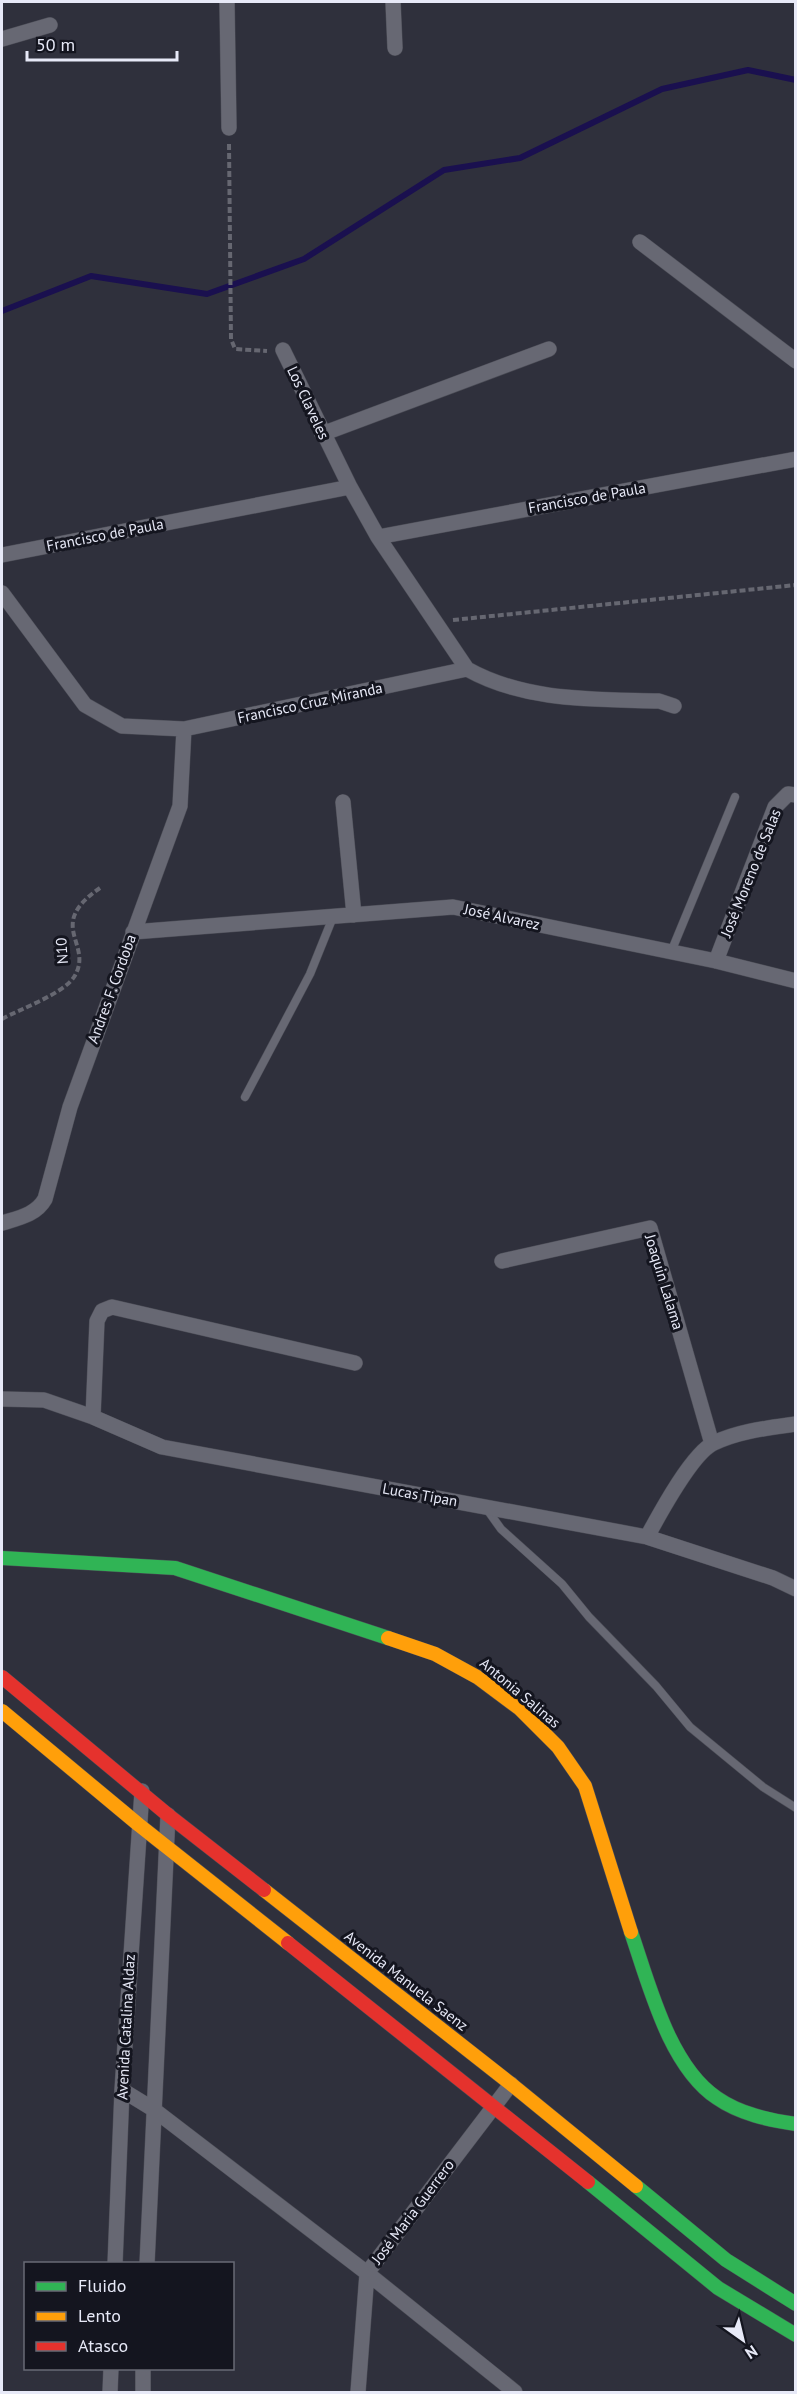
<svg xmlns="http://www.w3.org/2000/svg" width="797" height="2394" viewBox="0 0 797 2394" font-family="'PT Sans',sans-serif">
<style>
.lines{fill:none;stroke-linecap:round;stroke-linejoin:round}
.stream{stroke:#1a104f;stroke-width:6}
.lane-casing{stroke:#4a4b55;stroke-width:9}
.street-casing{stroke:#4a4b55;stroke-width:16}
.fast-casing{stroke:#4a4b55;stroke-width:15}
.slow-casing{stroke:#4a4b55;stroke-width:15}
.jam-casing{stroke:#4a4b55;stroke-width:15}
.path{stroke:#666771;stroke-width:4;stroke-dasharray:6 3;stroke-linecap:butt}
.lane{stroke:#676873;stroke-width:8}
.street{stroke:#676873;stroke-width:15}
.fast{stroke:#30b455;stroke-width:14}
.slow{stroke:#ff9f0a;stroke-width:14}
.jam{stroke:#e5322d;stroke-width:14}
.labels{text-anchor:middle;stroke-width:6;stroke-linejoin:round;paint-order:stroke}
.street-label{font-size:15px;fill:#e7e9f7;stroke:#14151f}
</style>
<rect width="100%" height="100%" fill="#2f303c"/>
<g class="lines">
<path class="stream" d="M 2,311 L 91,276 L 207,294 L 304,259 L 444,170 L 520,158 L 662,89 L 748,70 L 796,80"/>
<defs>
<path id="lane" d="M 671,952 L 735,797
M 245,1097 L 310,974 L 333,917
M 486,1508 L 501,1529 L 562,1584 L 589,1617 L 656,1686 L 690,1727 L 763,1787 L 796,1808"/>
<path id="street" d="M 227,2 L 229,128
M 393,2 L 395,48
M 2,39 L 50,25
M 640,242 L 796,361
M 283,350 L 350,487 L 378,537 L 467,669
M 322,434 L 549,349
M 378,537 L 796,459
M 2,555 L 350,487
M 2,593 L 85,705 L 122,726 L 184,729 L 467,669 C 526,702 594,699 659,701 L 674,706
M 343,802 L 354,915
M 133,932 L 453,907 L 716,961 L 796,981
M 716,961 L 775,807 L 788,794 L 796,795
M 2,1223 C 18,1218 36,1215 45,1199 L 70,1107 L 180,806 L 184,729
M 502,1261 L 650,1228 L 712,1444
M 2,1399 L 44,1400 L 93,1417 L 162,1447 L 647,1537 L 773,1578 L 796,1589
M 93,1417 L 97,1321 L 102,1311 L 112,1307 L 355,1363
M 647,1537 C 659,1515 692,1453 714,1443 C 739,1431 768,1428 796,1424
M 122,2090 L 153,2109 L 367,2273 L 515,2392
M 115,2264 L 122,2090 L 142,1791
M 147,2264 L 168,1815
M 110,2392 L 111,2368
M 143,2392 L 143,2368
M 358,2392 L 367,2273 L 511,2084"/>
<path id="fast" d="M 2,1558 L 175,1568 L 388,1638
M 631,1932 C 649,1984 669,2066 717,2098 C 740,2114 769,2120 796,2124
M 588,2182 L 718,2288 L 796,2335
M 636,2186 L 726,2260 L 796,2304"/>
<path id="slow" d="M 388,1638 L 435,1654 L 477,1677 L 520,1709 L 558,1747 L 585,1786 L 631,1932
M 2,1711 L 139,1825 L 288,1943
M 264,1890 L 511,2084 L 636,2186"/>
<path id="jam" d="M 2,1677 L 168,1815 L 264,1890
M 288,1943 L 588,2182"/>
</defs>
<use href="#lane" class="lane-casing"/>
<use href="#street" class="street-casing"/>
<use href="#fast" class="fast-casing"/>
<use href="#slow" class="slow-casing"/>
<use href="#jam" class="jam-casing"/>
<path class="path" d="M 229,144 L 231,339 L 235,349 L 267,351
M 453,620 L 796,585
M 2,1019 C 20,1009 63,994 74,977 C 95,944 44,926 100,888"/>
<use href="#lane" class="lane"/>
<use href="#street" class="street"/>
<use href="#fast" class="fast"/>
<use href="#slow" class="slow"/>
<use href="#jam" class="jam"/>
</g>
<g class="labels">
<g class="street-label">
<text transform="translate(308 403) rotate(65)" y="5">Los Claveles</text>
<text transform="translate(587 498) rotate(-10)" y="5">Francisco de Paula</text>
<text transform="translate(105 535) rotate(-11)" y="5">Francisco de Paula</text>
<text transform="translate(310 703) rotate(-12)" y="5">Francisco Cruz Miranda</text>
<text transform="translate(751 873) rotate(-68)" y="5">José Moreno de Salas</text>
<text transform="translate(502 917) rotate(12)" y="5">José Alvarez</text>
<text transform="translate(62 951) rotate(-94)" y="5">N10</text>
<text transform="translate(112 989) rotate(-70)" y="5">Andres F. Cordoba</text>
<text transform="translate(664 1282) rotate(73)" y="5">Joaquin Lalama</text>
<text transform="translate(420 1495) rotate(10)" y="5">Lucas Tipan</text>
<text transform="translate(520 1693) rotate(40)" y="5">Antonia Salinas</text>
<text transform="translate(406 1981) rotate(38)" y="5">Avenida Manuela Saenz</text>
<text transform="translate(126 2027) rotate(-87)" y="5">Avenida Catalina Aldaz</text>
<text transform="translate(413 2212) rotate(-53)" y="5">José Maria Guerrero</text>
</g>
</g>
<rect width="797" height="2394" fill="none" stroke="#e7e9f7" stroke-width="6"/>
<rect x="24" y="2262" width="210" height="108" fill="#14151f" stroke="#686a75" stroke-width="1.5"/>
<rect x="36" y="2282" width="30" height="9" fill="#30b455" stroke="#686a75" stroke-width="1.5"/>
<text x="78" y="2292" font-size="18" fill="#e7e9f7">Fluido</text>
<rect x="36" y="2312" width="30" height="9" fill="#ff9f0a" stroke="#686a75" stroke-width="1.5"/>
<text x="78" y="2322" font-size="18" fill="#e7e9f7">Lento</text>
<rect x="36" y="2342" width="30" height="9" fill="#e5322d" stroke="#686a75" stroke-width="1.5"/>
<text x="78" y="2352" font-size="18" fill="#e7e9f7">Atasco</text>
<g transform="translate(743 2340) rotate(146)" stroke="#14151f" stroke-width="4.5" paint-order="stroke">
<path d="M0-4.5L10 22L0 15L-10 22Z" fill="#e7e9f7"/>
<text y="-9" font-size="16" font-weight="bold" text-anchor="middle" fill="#e7e9f7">N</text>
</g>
<path d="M27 51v9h150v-9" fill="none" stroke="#e7e9f7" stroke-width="3"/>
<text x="36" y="51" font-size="18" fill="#e7e9f7" stroke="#14151f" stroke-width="4.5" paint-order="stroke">50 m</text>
</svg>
